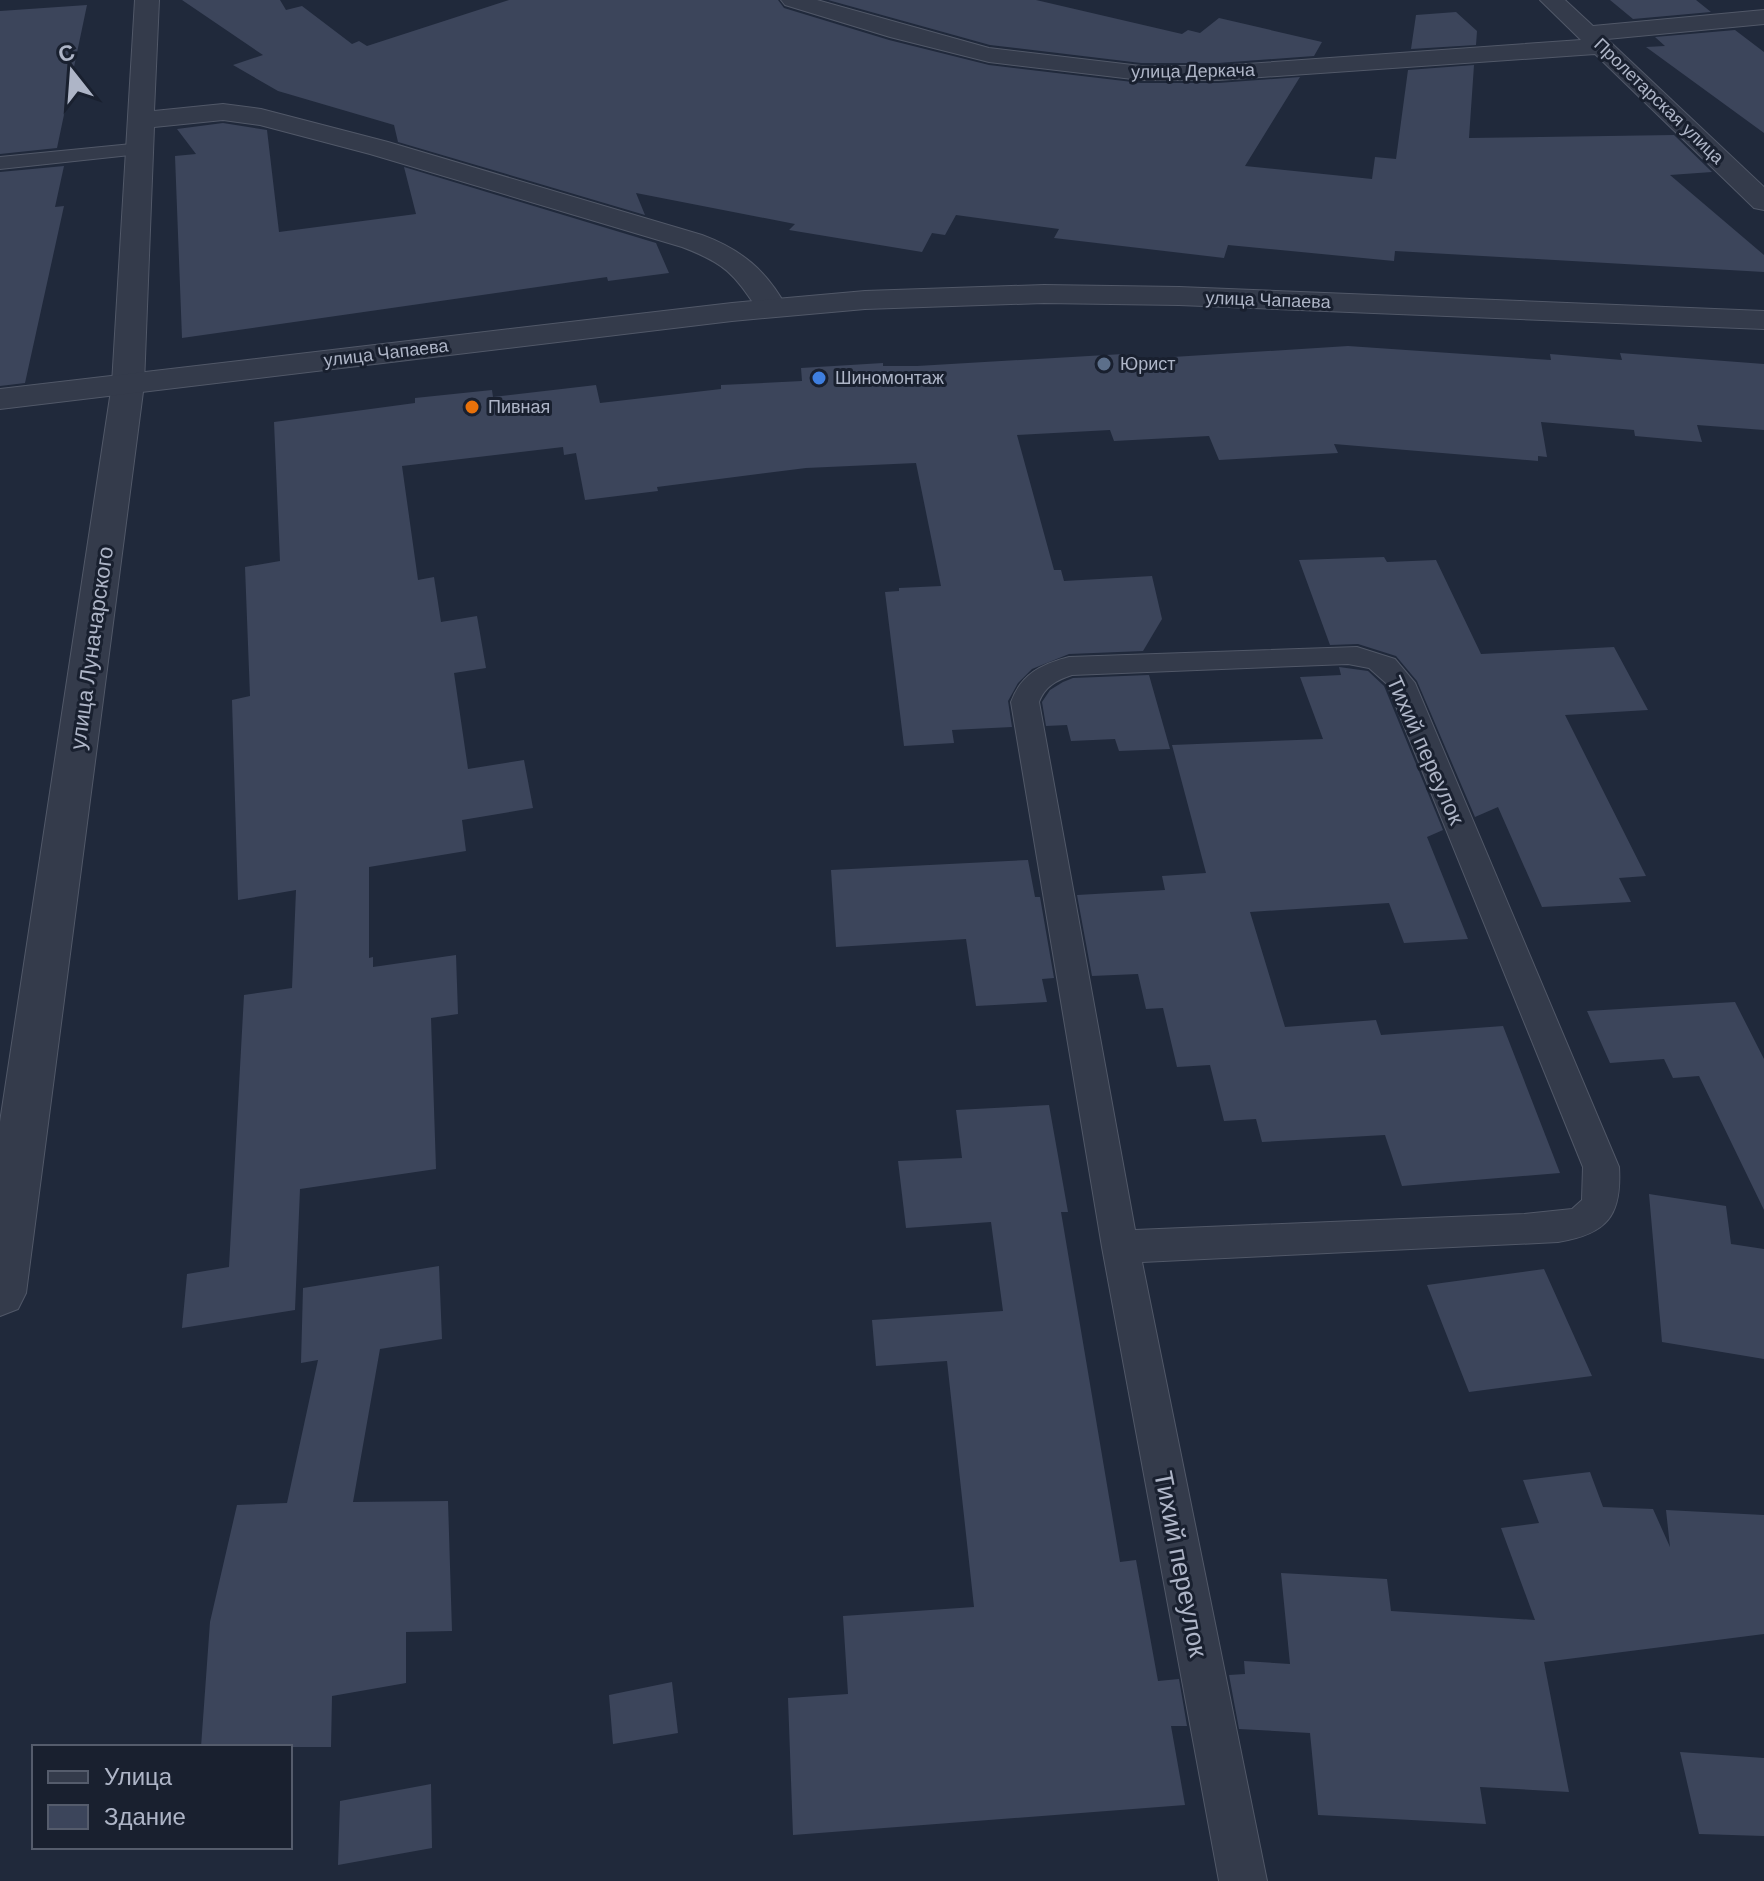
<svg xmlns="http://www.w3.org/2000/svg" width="1764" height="1881" viewBox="0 0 1764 1881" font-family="'DM Sans',sans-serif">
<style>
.building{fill:#3c455b}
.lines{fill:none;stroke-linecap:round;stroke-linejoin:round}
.service-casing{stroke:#515868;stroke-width:2}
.minor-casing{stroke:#515868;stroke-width:2}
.tertiary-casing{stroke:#515868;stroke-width:2}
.service{fill:#343b4b;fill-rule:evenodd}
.minor{fill:#343b4b;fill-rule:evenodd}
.tertiary{fill:#343b4b;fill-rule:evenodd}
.service-dot{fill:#5c6f8a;stroke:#19202f;stroke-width:3}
.shop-dot{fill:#3f7fe0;stroke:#19202f;stroke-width:3}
.food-dot{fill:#e8710a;stroke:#19202f;stroke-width:3}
.labels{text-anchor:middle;stroke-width:6;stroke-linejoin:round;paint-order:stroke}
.far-street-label{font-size:18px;fill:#aeb5c7;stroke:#19202f}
.far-poi-label{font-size:18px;fill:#aeb5c7;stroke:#19202f;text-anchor:start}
.street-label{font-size:22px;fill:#aeb5c7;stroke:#19202f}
.near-street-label{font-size:26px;fill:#aeb5c7;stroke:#19202f}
</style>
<rect width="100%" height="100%" fill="#20293b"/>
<path class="building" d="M 182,0 L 280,0 L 286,10 L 302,6 L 352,44 L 359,41 L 367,46 L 509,0 L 778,0 L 784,8 L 889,40 L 989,65 L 1141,83 L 1218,83 L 1300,77 L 1245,166 L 1372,179 L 1375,157 L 1396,159 L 1408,70 L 1474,65 L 1469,138 L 1674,135 L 1712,172 L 1670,175 L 1764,255 L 1764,272 L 1395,251 L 1394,261 L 1228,245 L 1224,258 L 1054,238 L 1059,229 L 956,215 L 945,235 L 932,233 L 922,252 L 789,230 L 795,224 L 636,193 L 645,215 L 398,142 L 394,125 L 278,91 L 233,65 L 263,55 Z
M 828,0 L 1036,0 L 1182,34 L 1188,30 L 1200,33 L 1219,18 L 1322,42 L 1314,56 L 1218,63 L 1141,63 L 990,45 Z
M 1610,0 L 1696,0 L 1711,12 L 1633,19 Z
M 87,5 L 57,148 L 0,154 L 0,11 Z
M 1456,12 L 1477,31 L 1476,45 L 1411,49 L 1416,15 Z
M 1735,30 L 1764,52 L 1764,133 L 1646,47 L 1665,46 L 1655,37 Z
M 223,123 L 267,130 L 279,232 L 416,214 L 404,167 L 656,243 L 669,273 L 608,281 L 607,277 L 182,338 L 175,156 L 196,154 L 177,129 Z
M 64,166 L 55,207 L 64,206 L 25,383 L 0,386 L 0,172 Z
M 1348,346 L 1551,360 L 1550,354 L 1622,360 L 1620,353 L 1764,364 L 1764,430 L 1697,425 L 1702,442 L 1635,436 L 1634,430 L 1541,422 L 1547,457 L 1538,456 L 1538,461 L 1334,444 L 1338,453 L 1219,460 L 1209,436 L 1114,441 L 1110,430 L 1017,435 L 1054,570 L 1061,570 L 1064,581 L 1152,576 L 1162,619 L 1143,651 L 1069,654 L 1032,669 L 1018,683 L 1008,701 L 1012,727 L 952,730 L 954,743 L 904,746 L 885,592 L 899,591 L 899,588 L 941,586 L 916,463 L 806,468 L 657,487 L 658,491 L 585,500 L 576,453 L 564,455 L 563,447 L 402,466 L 418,580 L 434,577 L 441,622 L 477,616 L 486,668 L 454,673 L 468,769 L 524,760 L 533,808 L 462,820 L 466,851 L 369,867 L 369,958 L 373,957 L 373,967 L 456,955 L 458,1014 L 431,1018 L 436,1169 L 300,1189 L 295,1310 L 182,1328 L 187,1274 L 229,1267 L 244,995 L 292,988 L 296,890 L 238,900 L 232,700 L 250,696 L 245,567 L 280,561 L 274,422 L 415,403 L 415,398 L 492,390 L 493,397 L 596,385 L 600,403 L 721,389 L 721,385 L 802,381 L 801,368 L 883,363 L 883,366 L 917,366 L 1123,354 L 1125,360 Z
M 1384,557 L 1387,562 L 1436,560 L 1481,654 L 1614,647 L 1648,710 L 1565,715 L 1646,876 L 1619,878 L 1631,902 L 1542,907 L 1498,807 L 1475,817 L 1417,681 L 1396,656 L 1358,644 L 1330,645 L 1299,560 Z
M 1339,667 L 1368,671 L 1384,686 L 1443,830 L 1427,837 L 1468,939 L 1404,943 L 1389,903 L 1250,912 L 1285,1027 L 1376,1020 L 1381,1035 L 1503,1026 L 1560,1173 L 1402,1186 L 1385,1135 L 1262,1142 L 1256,1119 L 1224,1121 L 1210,1065 L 1177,1067 L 1163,1008 L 1146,1009 L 1138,974 L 1092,976 L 1077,895 L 1165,890 L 1162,876 L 1206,873 L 1172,745 L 1323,739 L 1300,677 L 1341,675 Z
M 1149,675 L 1170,749 L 1119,751 L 1115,739 L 1071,741 L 1067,725 L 1046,726 L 1042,702 L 1050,690 L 1063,682 L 1073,678 Z
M 1028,860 L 1035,897 L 1040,897 L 1054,978 L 1042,979 L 1047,1002 L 976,1006 L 966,939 L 836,947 L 831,870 Z
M 1735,1002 L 1764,1059 L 1764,1210 L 1699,1076 L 1673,1078 L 1664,1059 L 1610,1063 L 1587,1011 Z
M 1049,1105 L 1068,1212 L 1061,1212 L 1120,1562 L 1136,1560 L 1158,1681 L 1179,1679 L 1187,1726 L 1171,1726 L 1185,1805 L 793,1835 L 788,1698 L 848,1694 L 843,1616 L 974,1607 L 947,1361 L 876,1366 L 872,1320 L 1003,1311 L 991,1222 L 906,1228 L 898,1161 L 962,1158 L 956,1110 Z
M 1649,1194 L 1726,1206 L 1731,1244 L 1764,1249 L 1764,1359 L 1662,1342 Z
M 439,1266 L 442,1339 L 380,1349 L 353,1502 L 448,1501 L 452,1631 L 406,1632 L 406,1683 L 332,1696 L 331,1747 L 201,1747 L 210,1622 L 237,1505 L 287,1503 L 318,1360 L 301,1363 L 303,1288 Z
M 1544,1269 L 1592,1376 L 1469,1392 L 1427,1285 Z
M 1590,1472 L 1603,1507 L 1653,1509 L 1670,1547 L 1666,1510 L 1764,1515 L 1764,1634 L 1544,1662 L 1569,1792 L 1480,1787 L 1486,1824 L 1318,1815 L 1310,1733 L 1239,1729 L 1229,1675 L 1245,1674 L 1244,1661 L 1290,1664 L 1281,1573 L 1387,1579 L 1391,1611 L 1535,1620 L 1501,1528 L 1539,1523 L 1523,1480 Z
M 672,1682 L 678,1733 L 613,1744 L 609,1695 Z
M 1680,1752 L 1764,1758 L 1764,1836 L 1699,1834 Z
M 431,1784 L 432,1848 L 338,1865 L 340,1801 Z"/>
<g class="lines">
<defs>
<path id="service" d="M 142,143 L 149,145 L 152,149 L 149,153 L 0,169 L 0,157 Z
M 1357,647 L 1395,659 L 1415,683 L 1619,1167 C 1622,1216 1607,1234 1558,1242 L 1142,1262 L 1267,1881 L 1219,1881 L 1102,1247 L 1011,702 C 1021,674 1042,664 1069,657 ZM 1348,664 L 1369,668 L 1387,684 L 1583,1167 L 1582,1200 L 1572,1209 L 1524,1214 L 1135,1230 L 1039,702 C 1045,686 1057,680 1072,675 Z"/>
<path id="minor" d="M 135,0 L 159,0 L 154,111 L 223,104 L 261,109 L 388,142 L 702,235 C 742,250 766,270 787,308 L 783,314 L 772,317 L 761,314 C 734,275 729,265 682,247 L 370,154 L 260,125 L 223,120 L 154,127 L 144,384 L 26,1293 L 18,1309 L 0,1316 L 0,1122 L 112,384 Z
M 781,0 L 817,0 L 989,48 L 1141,66 L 1218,66 L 1581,40 L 1540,0 L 1565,0 L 1593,26 L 1764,10 L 1764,24 L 1607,39 L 1764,187 L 1764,210 L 1754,208 L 1595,54 L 1218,80 L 1141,80 L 989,62 L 890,37 L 785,5 Z"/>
<path id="tertiary" d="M 1044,285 L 1179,287 L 1764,311 L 1764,329 L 1179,305 L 1044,303 L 865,309 L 732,321 L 0,409 L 0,389 L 732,303 L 865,291 Z"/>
</defs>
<use href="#service" class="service-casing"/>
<use href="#minor" class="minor-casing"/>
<use href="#tertiary" class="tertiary-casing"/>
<use href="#service" class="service"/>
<use href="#minor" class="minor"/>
<use href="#tertiary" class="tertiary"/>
</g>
<circle class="service-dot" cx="1104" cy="364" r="8"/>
<circle class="shop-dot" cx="819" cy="378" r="8"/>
<circle class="food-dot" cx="472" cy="407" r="8"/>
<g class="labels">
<g class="far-street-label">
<text transform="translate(1193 71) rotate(-1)" y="6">улица Деркача</text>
<text transform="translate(1659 101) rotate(44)" y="6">Пролетарская улица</text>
<text transform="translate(1268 300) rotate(2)" y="6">улица Чапаева</text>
<text transform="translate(386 353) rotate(-7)" y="6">улица Чапаева</text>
</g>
<g class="far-poi-label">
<text x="1120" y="370">Юрист</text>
<text x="835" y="384">Шиномонтаж</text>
<text x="488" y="413">Пивная</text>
</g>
<g class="street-label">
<text transform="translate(91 648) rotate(-82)" y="8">улица Луначарского</text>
<text transform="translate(1426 750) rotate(66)" y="8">Тихий переулок</text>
</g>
<g class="near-street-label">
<text transform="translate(1181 1564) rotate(79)" y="9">Тихий переулок</text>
</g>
</g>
<rect x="32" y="1745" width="260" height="104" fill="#19202f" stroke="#555c6c" stroke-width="2"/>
<rect x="48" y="1771" width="40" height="12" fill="#343b4b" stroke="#555c6c" stroke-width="2"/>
<text x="104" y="1785" font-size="24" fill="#aeb5c7">Улица</text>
<rect x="48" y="1805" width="40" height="24" fill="#3c455b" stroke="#555c6c" stroke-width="2"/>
<text x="104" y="1825" font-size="24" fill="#aeb5c7">Здание</text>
<g transform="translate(72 72) rotate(343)" stroke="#19202f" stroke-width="6" paint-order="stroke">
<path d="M0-6L14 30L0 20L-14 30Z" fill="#aeb5c7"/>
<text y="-12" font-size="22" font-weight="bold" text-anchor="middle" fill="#aeb5c7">С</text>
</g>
</svg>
